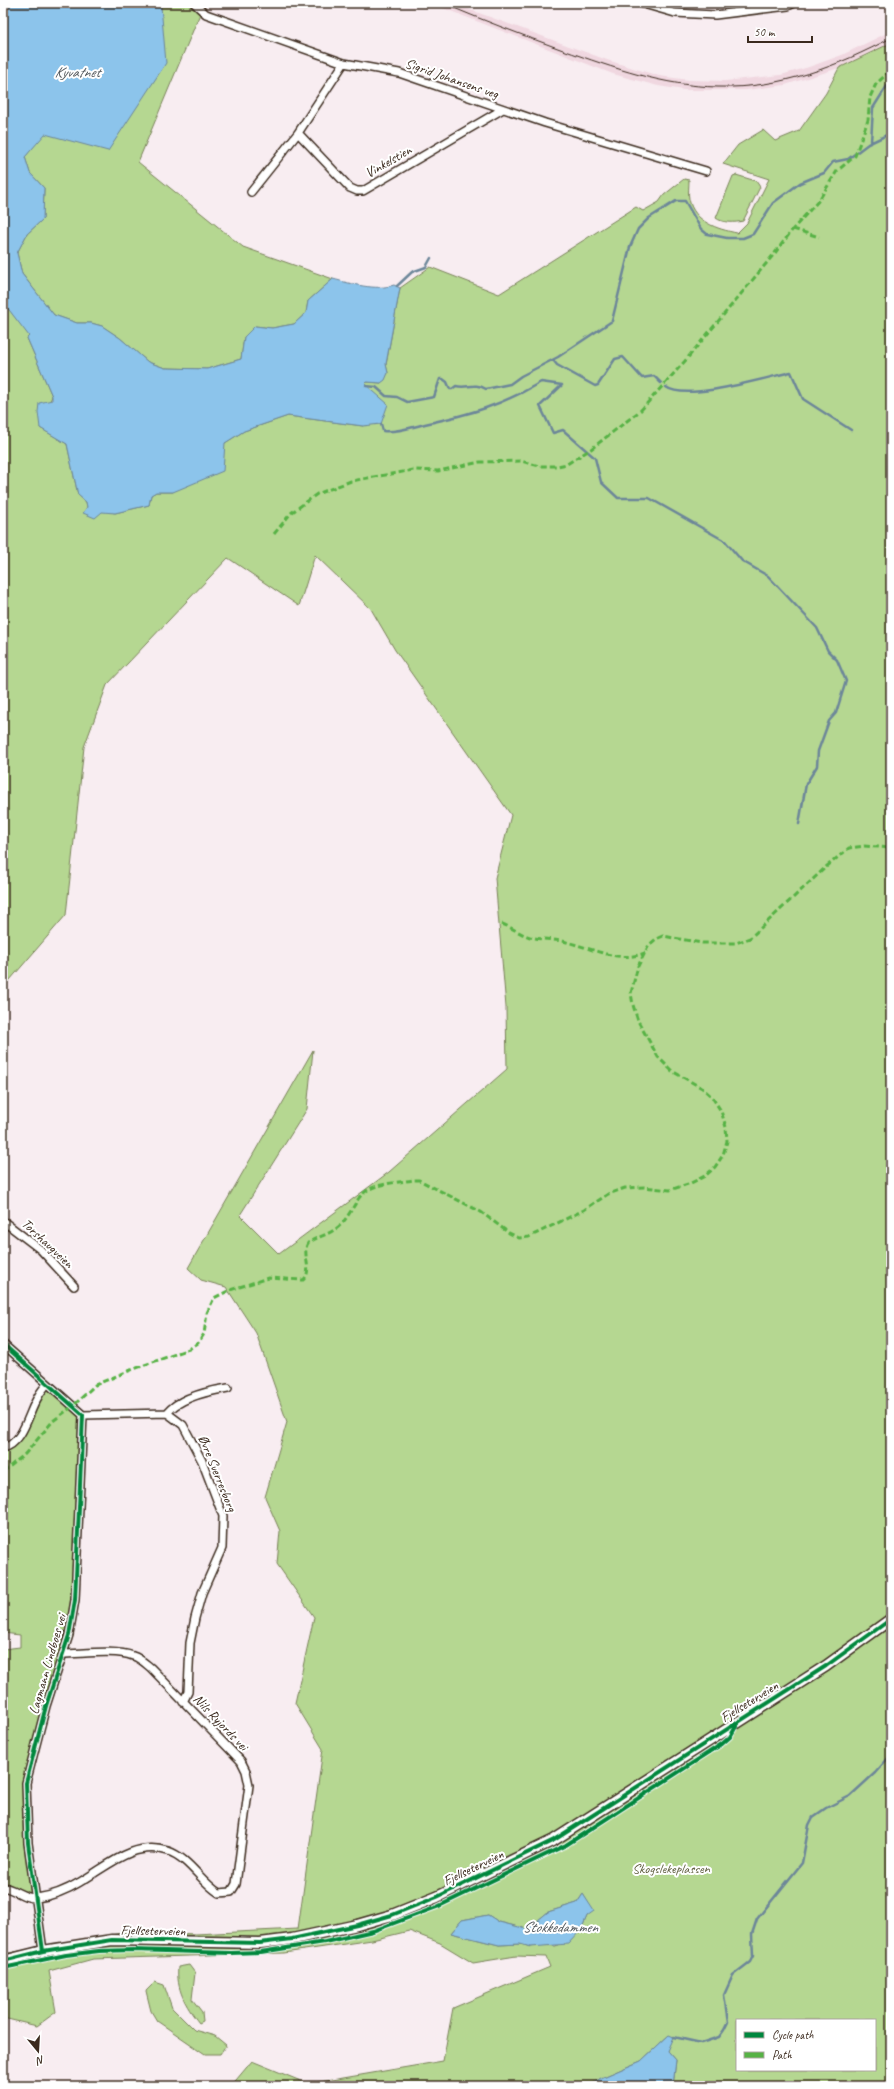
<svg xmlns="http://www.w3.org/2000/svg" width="894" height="2089" viewBox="0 0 894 2089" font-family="Caveat,sans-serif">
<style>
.built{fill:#f0d7e0}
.green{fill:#b5d791;stroke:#788058;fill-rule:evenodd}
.water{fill:#8cc4eb;stroke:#6c8699}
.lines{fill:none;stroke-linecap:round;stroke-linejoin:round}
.stream{stroke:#6c8699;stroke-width:2.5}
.street-casing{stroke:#3b2a1e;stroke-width:10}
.secondary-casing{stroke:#3b2a1e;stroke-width:13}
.street{stroke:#fff;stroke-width:7}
.secondary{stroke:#fff;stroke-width:10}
.tram{stroke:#3b2a1e;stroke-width:1}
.quiet{stroke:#57b245;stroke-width:3;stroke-dasharray:6 3;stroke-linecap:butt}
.cycleway-casing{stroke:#fff;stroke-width:6}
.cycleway{stroke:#00873e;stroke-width:4}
.labels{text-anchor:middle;stroke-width:4;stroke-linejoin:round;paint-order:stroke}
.street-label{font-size:14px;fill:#3b2a1e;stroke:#fff}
.park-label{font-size:14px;fill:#605e40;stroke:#fff}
.water-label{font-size:15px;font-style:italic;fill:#53585c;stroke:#fff}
</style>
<rect width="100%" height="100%" fill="#f8edf1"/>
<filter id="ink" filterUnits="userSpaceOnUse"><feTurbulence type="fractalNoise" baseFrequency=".025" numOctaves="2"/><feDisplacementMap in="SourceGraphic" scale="8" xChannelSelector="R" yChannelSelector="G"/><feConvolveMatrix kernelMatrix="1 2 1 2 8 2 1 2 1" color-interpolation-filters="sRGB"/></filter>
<g filter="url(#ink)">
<path class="built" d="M 430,3 L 452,3 L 607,60 L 659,76 L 689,80 L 725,81 L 781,75 L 809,67 L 842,55 L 891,31 L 891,43 L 839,68 L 785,85 L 746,90 L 684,90 L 658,86 L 613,74 Z"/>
<path class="green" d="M 141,3 L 199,3 L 202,9 L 138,162 L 243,247 L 333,279 L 308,301 L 306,313 L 294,324 L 272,328 L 255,326 L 244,337 L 241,359 L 207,369 L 165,368 L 148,362 L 120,338 L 102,326 L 91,323 L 77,323 L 54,315 L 22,274 L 17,253 L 27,234 L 43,219 L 44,188 L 30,173 L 25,157 L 141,6 Z
M 891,43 L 891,2086 L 673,2086 L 676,2060 L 668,2051 L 669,2035 L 641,2061 L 601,2078 L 589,2086 L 231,2086 L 252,2061 L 308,2084 L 443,2061 L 453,2008 L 550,1967 L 546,1957 L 516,1956 L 473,1963 L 440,1943 L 409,1931 L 372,1940 L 284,1953 L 93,1959 L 49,1971 L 56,2012 L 37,2026 L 3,2018 L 3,1954 L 133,1931 L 195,1934 L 298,1929 L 323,1749 L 295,1703 L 314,1617 L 277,1564 L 280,1531 L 265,1497 L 287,1422 L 256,1333 L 226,1287 L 201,1280 L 188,1268 L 313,1050 L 307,1109 L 240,1215 L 279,1254 L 389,1172 L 507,1069 L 506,1007 L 495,878 L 511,815 L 395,650 L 371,609 L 315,555 L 299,606 L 228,558 L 107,685 L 84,747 L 66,915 L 3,988 L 3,302 L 28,333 L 29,336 L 27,338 L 52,396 L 40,428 L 67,444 L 78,495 L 86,502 L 87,507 L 115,513 L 149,505 L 151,495 L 156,492 L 173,492 L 225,443 L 244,431 L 288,416 L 363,426 L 365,384 L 367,382 L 381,383 L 388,373 L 386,365 L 400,288 L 430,267 L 499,294 L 636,207 L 643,211 L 659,202 L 664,195 L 684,179 L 689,180 C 689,186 688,194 689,199 C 694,222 717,229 737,233 L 747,223 L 769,179 L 723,164 L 738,145 L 763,130 L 775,141 L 799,131 L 826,93 L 839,68 ZM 583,1894 L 587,1901 L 587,1916 L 581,1930 L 556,1946 L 540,1945 L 531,1947 L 520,1944 L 499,1945 L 451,1933 L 462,1920 L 488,1915 L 499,1922 L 527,1929 L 548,1912 L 577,1903 ZM 737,2020 L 875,2020 L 875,2070 L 737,2070 Z
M 736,175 L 756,181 L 760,187 L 743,221 C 735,223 722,223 716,218 L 733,176 Z
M 47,1384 L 83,1415 L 75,1600 L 26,1783 L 36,1898 L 3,1888 L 3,1649 L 20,1647 L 20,1635 L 3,1633 L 3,1448 L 10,1446 Z
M 189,1965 L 195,1973 L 192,1999 L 202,2012 L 203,2021 L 199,2023 C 185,2005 176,1989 178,1967 Z
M 155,1982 L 164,1985 L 172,2008 L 194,2030 L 215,2036 L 226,2045 L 220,2054 L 205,2054 L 157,2021 L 151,2011 L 146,1991 Z"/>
<path class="water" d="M 3,3 L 141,3 L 142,6 L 161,6 L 166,63 L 108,151 L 45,134 L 25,157 L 30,173 L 44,188 L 43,219 L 27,234 L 17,253 L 22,274 L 54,315 L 77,323 L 91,323 L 102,326 L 120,338 L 148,362 L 165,368 L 207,369 L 241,359 L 244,337 L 255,326 L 272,328 L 294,324 L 306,313 L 308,301 L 333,279 C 352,284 376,291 394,285 L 400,288 L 386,364 L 388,373 L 385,380 L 381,383 L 367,382 L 365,384 L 388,404 L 381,424 L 363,426 L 288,416 L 244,431 L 225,443 L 223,471 L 173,492 L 156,492 L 151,495 L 149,505 L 115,513 L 102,512 L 95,518 L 83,513 L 87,507 L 86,502 L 78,495 L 67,444 L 40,428 L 38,412 L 39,403 L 52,400 L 52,396 L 27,338 L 29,336 L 3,302 Z
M 583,1894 L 594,1911 L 587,1916 L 581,1930 L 568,1944 L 531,1947 L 520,1944 L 499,1945 L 451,1933 L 462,1920 L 488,1915 L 499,1922 L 527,1929 L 548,1912 L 577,1903 Z
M 669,2035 L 674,2037 L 668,2051 L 676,2060 L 673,2086 L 589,2086 L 601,2078 L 641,2061 Z"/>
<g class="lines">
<path class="stream" d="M 871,142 L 873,108 L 887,86 L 891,84
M 397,286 L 412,272 L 426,267 L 431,258
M 553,360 L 557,365 L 595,386 L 598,385 L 615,359 L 623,357 L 642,378 L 654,376 L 661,383
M 366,386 L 376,387 L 386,396 L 397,397 L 407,402 L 434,397 L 440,379 L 443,379 L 447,382 L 450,389 L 452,389 L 456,386 C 467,389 474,382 486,389 L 510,384 L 521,376 L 558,357 L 612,321 L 630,247 L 638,229 L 649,218 L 676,201 L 685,201 L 701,229 L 707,234 L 727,238 L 743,238 L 753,234 L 773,203 L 800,183 L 824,173 L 833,162 L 848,159 L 868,144 L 891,133
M 666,387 C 686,402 765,378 791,372 L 803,399 L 851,430
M 381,424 L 383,431 C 396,433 412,427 425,424 C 470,414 501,406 541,382 L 562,385 L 540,406 L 553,433 L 563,430 L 595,458 L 601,482 L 618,498 L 649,498 L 725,541 L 742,561 L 768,576 L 817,628 L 828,651 L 837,660 L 846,681 L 836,713 L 829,721 L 818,751 L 817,766 L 806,784 L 799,824
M 674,2037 L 701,2043 L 719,2037 L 724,2030 L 728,2022 L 724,1995 L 733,1975 L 750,1962 L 753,1956 L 752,1934 L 757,1919 L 802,1863 L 809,1825 L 813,1817 L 826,1808 L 850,1796 L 875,1773 L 891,1755"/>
<defs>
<path id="street" d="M 194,3 L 206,14 L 344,63 L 399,73 L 545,123 L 706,171
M 640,3 L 675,13 L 715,15 L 788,6 L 794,3
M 298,133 L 350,188 L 357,191 L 363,191 L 503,109
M 251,192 L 298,133 L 344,63
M 3,1221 L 41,1250 L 74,1286
M 3,1344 L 83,1415 L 75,1600 L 69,1635 L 46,1706 L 26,1783 L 28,1843 L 43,1951
M 167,1413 C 180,1397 209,1391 228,1388
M 83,1415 L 167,1413 L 183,1425 L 202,1461 L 223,1516 L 222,1548 L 202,1593 L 195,1618 L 190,1643 L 188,1692 L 183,1702
M 3,1448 C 24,1443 28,1413 38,1397 C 40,1392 44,1388 47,1384
M 3,1887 C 15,1889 24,1899 37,1898 C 52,1896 67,1890 80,1882 C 107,1867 133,1840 168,1851 C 189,1858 201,1882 219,1893 L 231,1892 L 236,1884 L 249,1785 L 246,1771 L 241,1761 L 151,1668 C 146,1664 140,1658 133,1656 C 115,1649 82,1654 63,1654"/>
<path id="secondary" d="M 3,1961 L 43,1951 L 112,1940 L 260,1943 L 292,1939 L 357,1925 L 392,1915 L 437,1897 L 554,1840 L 826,1666 L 891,1619"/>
</defs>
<use href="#street" class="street-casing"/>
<use href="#secondary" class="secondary-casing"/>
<use href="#street" class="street"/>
<use href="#secondary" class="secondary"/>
<path class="tram" d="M 442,3 C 482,20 522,35 563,50 C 614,68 663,86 718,87 C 780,89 838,66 891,38"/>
<path class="quiet" d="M 793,229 L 819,237
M 274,534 L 291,513 L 317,494 L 351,481 L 414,470 L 438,471 L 480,462 L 521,461 L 539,466 L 558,466 L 567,464 L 591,449 L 641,410 L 685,361 L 775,253 L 793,229 L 819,200 L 837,171 L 855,156 L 868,120 L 870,97 L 876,84 L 891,70
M 502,924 C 511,927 520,934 530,937 C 543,940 557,939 570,943 C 594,949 619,963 645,953
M 3,1472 L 25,1454 L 53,1421 L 73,1406 L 95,1385 L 131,1370 L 189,1349 L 198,1343 L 204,1334 L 207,1313 L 214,1298 L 230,1290 L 268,1278 L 303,1280 C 314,1271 301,1254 308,1243 C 317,1237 328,1235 337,1228 C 347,1220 352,1208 359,1198 C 369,1183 396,1183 413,1180 L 419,1180 L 481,1212 L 509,1233 L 519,1238 L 529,1237 L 584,1210 L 608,1194 L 625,1188 L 644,1187 L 670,1190 L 691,1183 L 705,1176 L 715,1167 L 723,1155 L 727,1141 L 726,1127 L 721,1111 L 712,1097 L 702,1088 L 672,1071 L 658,1057 L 638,1021 L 633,1005 L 631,993 L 638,966 L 649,945 L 656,939 L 663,936 L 702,943 L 736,943 L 750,938 L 826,867 L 849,848 L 864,846 L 891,848"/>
<defs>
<path id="cycleway" d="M 3,1344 L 83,1415 L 75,1600 L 69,1635 L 46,1706 L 26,1783 L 28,1843 L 43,1951
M 3,1961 L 43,1951 L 112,1940 L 260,1943 L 292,1939 L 357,1925 L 392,1915 L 437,1897 L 554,1840 L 826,1666 L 891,1619
M 3,1968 L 66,1955 L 99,1951 L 133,1950 L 231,1953 L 261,1952 L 325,1942 L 373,1931 L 437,1907 L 566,1845 L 722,1744 L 730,1737 L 738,1723"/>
</defs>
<use href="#cycleway" class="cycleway-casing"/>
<use href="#cycleway" class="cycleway"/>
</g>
</g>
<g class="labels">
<g class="street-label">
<text transform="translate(452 78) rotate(19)" y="5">Sigrid Johansens veg</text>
<text transform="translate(388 161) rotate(-30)" y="5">Vinkelstien</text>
<text transform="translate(48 1243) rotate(43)" y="5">Torshaugveien</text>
<text transform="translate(218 1473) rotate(68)" y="5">Øvre Sverresborg</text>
<text transform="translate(47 1664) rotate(-74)" y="5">Lagmann Lindboes vei</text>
<text transform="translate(749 1701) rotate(-32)" y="5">Fjellseterveien</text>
<text transform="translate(221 1722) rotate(46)" y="5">Nils Ryjords vei</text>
<text transform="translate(473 1867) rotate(-26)" y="5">Fjellseterveien</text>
<text transform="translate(153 1930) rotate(1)" y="5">Fjellseterveien</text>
</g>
<g class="park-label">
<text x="671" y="1873">Skogslekeplassen</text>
</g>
<g class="water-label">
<text x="77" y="77">Kyvatnet</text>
<text x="560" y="1932">Stokkedammen</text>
</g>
</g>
<rect width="894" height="2089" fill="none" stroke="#fff" stroke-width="16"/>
<rect x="8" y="8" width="878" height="2073" fill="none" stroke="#3b2a1e" stroke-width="1.5" filter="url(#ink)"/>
<rect x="736" y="2019" width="140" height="52" fill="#ffffff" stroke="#b1aaa5"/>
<rect x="744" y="2032" width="20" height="6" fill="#00873e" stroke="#b1aaa5"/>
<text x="772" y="2039" font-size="12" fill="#3b2a1e">Cycle path</text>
<rect x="744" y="2052" width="20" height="6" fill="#57b245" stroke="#b1aaa5"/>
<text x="772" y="2059" font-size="12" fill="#3b2a1e">Path</text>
<g transform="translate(38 2051) rotate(162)" stroke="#ffffff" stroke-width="3" paint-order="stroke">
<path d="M0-3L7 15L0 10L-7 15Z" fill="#3b2a1e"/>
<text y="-6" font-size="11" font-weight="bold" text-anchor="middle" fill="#3b2a1e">N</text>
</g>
<path d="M748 36v6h64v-6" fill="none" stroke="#3b2a1e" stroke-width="2"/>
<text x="754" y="36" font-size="12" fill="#3b2a1e" stroke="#ffffff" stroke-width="3" paint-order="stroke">50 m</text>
</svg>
